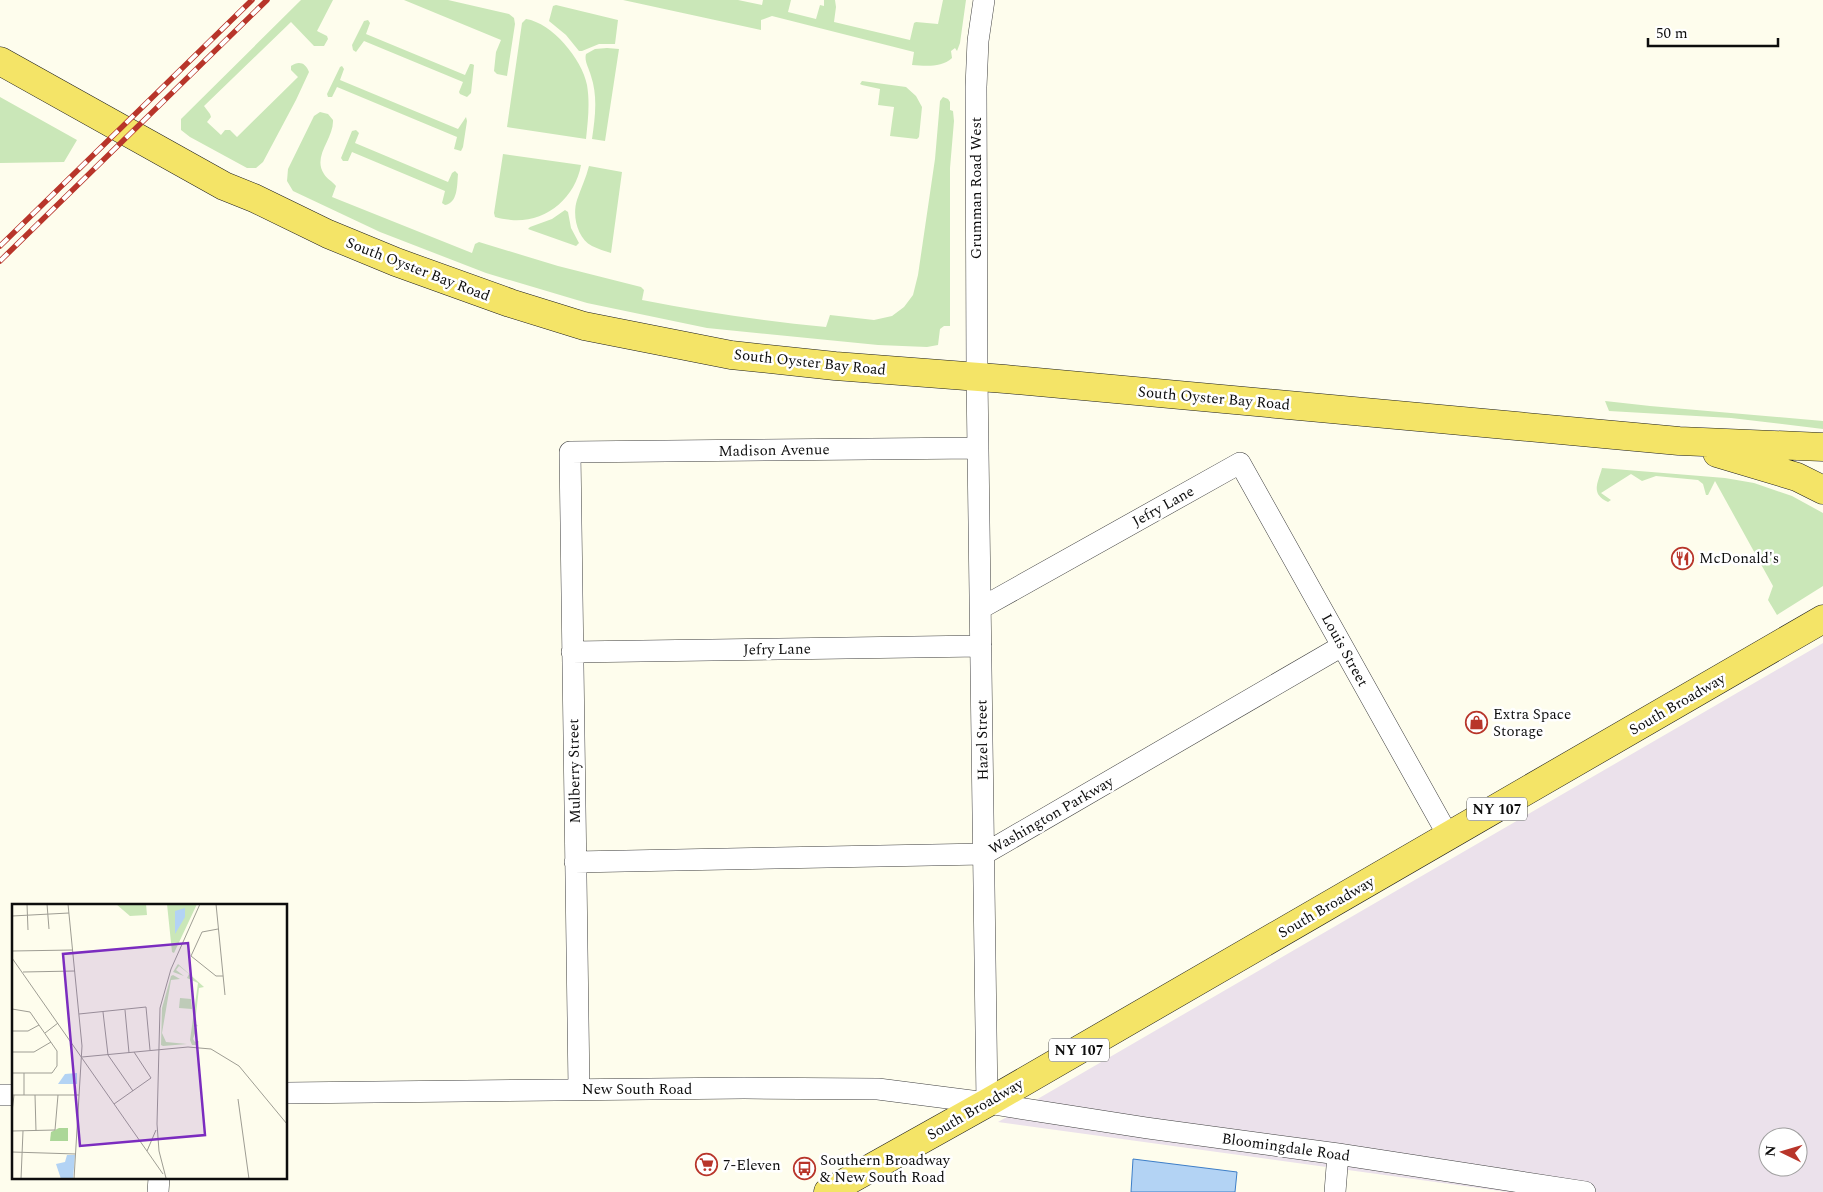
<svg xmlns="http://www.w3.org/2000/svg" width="1823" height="1192" viewBox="0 0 1823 1192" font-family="Spectral,serif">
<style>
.industrial{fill:#ebe1eb;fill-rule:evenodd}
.green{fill:#cae7b8}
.water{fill:#b3d3f4;stroke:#3d7ec8}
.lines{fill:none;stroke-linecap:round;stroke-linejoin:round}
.minor-casing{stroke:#404040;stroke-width:22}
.major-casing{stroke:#1e1e1e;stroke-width:29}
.minor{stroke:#fff;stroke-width:21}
.major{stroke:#f4e467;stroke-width:28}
.rail-casing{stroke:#b8352a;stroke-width:5.5}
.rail{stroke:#fff;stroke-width:4;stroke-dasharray:11;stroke-linecap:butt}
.labels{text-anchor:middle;stroke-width:5;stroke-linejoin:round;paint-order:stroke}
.shield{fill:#fff;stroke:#565656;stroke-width:1}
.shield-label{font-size:14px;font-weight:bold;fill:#0d0d0d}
.street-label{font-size:15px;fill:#0d0d0d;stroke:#fff}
.poi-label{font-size:15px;fill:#0d0d0d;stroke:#fff;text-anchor:start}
.inset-road{fill:none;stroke:#9e9d93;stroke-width:1}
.view{fill:#7b2cbf;fill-opacity:0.15;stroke:#7b2cbf;stroke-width:2.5}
.inset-edge{fill:none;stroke:#0d0d0d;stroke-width:2.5}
</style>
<rect width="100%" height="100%" fill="#fefded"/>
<path class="industrial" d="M 1823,643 L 1823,1192 L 1508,1192 L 998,1122 ZM 1768,1137 L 1798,1137 L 1798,1167 L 1768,1167 Z"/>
<path class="green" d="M 301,0 L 333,0 L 317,31 L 327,36 L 328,39 L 324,46 L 314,46 L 291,22 L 204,106 L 210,114 L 211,117 L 207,122 L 221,135 L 225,130 L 230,130 L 237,137 L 298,77 L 291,70 L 291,66 C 299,60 306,63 309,72 L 296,100 L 263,162 L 256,168 L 247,168 L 190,137 L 181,130 L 181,119 Z
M 404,0 L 448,0 L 509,14 L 514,18 L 515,24 L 507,76 L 497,74 L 494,71 L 496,52 L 501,40 Z
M 623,0 L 738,0 L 762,5 L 763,0 L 791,0 L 788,12 L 816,19 L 820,5 L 824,6 L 824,0 L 835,0 L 836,7 L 834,22 L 910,40 L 914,23 L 916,22 L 938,24 L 943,0 L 966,0 L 960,43 L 957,51 L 955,48 L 951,51 L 952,58 C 941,68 925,66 912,65 L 914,52 L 772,16 L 761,20 L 761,30 Z
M 556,5 L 618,20 L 615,44 L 599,44 L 582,51 L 579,51 L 566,35 L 549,21 L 553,6 Z
M 526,19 C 552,23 582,59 587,85 C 590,103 588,120 586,139 L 507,127 L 522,23 Z
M 368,20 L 370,23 L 366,34 L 465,75 L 470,64 L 472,64 L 474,65 L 471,93 L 467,97 L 460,94 L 459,92 L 463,82 L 364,41 L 356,52 L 353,50 L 352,45 L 364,21 Z
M 607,48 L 619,49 L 605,141 L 592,139 C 595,118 598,97 591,76 C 589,68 584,61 586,54 L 595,49 Z
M 342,66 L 344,69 L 340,80 L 458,129 L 466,117 L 467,121 L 463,147 L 461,151 L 454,149 L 457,137 L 337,87 L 332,97 L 328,97 L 327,94 L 340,67 Z
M 862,81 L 906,87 L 916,96 L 922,107 L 919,137 L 917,139 L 890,136 L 894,107 L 878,105 L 880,89 L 862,85 L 860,84 Z
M 0,97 L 77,140 L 64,162 L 0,163 Z
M 943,97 L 948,99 L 950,102 L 950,110 L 953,111 L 954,121 L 950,168 L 950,326 L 944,326 L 940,329 L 938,345 L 927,347 L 878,345 L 707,328 L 587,303 L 486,273 L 380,232 L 293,191 L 287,181 L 288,169 L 314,116 L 320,112 L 328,114 L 333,120 C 334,139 312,156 324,174 C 327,179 332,181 336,186 L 332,197 L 472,253 L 475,244 L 479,242 L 558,266 L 641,287 L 644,290 L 642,300 C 703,312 764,321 826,327 L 830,315 L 874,320 L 892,316 L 904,307 L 913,295 L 918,275 L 935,159 L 940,101 Z
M 356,130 L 359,133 L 355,143 L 448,182 L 452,173 L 455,171 L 458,174 C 457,185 458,203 445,205 L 442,203 L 445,191 L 352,152 L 348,161 L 343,161 L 341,158 L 352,131 Z
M 503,154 L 581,165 C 575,199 545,223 511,220 C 505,219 500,219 495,217 L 494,213 Z
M 589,166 L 622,172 L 611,253 C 605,251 598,249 592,246 C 577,238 572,215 577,200 C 581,188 586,178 589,166 Z
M 565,210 L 568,212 L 571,228 L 579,243 L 576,246 L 528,229 L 530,227 L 552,219 Z
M 1605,401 L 1650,406 L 1823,421 L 1823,429 L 1731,418 L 1609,411 Z
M 1602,468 L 1725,478 L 1754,483 L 1792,496 L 1823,513 L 1823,586 L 1777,615 L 1768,600 L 1773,586 L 1715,481 L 1708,495 L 1706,495 L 1703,484 L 1698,480 L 1656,476 L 1642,481 L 1631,474 L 1601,493 L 1611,500 L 1608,502 C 1590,494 1598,483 1602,468 Z"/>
<path class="water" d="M 1133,1159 L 1237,1172 L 1235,1192 L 1131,1192 Z"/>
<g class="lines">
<defs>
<path id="minor" d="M 984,0 L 978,41 L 976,87 L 977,377 L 987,1103
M 981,608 L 1240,463 L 1449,837
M 572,652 L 981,646
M 575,862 L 984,854 L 1342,646
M 579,1089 L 570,452 L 978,448
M 286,1093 L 744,1088 L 878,1089 L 987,1103 L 1147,1128 L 1338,1154 L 1585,1192
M 0,1095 L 14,1095
M 158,1192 L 159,1178
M 1335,1192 L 1338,1154"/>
<path id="major" d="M 0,61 L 224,186 L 254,198 L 328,234 L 396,262 L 510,303 L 584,326 L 731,355 L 835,366 L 1005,379 L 1679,441 L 1823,447
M 1717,453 L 1797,477 L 1823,490
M 828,1192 L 987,1103 L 1823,619"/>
</defs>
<use href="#minor" class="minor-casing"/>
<use href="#major" class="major-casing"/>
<use href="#minor" class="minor"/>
<use href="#major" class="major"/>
<defs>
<path id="rail" d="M 0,246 L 252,0
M 0,261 L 267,0"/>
</defs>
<use href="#rail" class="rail-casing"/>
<use href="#rail" class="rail"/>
</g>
<defs>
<symbol id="restaurant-ring" viewBox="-11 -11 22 22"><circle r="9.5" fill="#fff" stroke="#b8352a" stroke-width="1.5"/><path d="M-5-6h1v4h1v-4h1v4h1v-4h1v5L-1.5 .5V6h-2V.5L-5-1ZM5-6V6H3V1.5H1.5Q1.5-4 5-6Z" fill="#b8352a"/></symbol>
<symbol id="shop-ring" viewBox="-11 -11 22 22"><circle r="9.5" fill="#fff" stroke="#b8352a" stroke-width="1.5"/><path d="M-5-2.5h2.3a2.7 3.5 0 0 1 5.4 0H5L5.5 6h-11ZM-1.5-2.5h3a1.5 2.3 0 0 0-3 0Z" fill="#b8352a"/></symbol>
<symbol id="supermarket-ring" viewBox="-11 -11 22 22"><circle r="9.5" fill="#fff" stroke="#b8352a" stroke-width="1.5"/><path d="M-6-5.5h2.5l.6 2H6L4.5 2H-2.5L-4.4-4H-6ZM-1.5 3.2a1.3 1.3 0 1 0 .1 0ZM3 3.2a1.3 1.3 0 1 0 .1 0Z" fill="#b8352a"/></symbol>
<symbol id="bus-ring" viewBox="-11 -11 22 22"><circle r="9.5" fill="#fff" stroke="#b8352a" stroke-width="1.5"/><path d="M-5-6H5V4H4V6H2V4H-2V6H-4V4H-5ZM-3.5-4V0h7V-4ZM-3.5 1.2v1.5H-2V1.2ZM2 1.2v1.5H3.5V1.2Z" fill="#b8352a"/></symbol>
</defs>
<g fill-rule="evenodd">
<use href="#restaurant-ring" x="1670" y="546" width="25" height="25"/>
<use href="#shop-ring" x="1464" y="710" width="25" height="25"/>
<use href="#supermarket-ring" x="694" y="1152" width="25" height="25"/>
<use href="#bus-ring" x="792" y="1156" width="25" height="25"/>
</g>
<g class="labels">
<g class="shield">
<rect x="1467" y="797.5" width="60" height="23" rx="4"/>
<rect x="1049" y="1038.5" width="60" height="23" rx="4"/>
</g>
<g class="shield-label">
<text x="1497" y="814">NY 107</text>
<text x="1079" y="1055">NY 107</text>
</g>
<g class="street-label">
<text transform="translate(976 188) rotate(-90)" y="5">Grumman Road West</text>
<text transform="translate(418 269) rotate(21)" y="5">South Oyster Bay Road</text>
<text transform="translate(810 362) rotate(6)" y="5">South Oyster Bay Road</text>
<text transform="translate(1214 398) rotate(5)" y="5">South Oyster Bay Road</text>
<text transform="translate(774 450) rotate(-1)" y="5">Madison Avenue</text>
<text transform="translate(1163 506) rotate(-29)" y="5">Jefry Lane</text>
<text transform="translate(777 649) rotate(-1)" y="5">Jefry Lane</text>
<text transform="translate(1345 650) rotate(61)" y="5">Louis Street</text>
<text transform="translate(1677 704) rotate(-30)" y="5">South Broadway</text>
<text transform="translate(982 740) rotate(-91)" y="5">Hazel Street</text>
<text transform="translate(574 771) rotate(-91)" y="5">Mulberry Street</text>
<text transform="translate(1051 815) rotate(-30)" y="5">Washington Parkway</text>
<text transform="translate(1326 907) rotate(-30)" y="5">South Broadway</text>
<text x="637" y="1094">New South Road</text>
<text transform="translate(975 1109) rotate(-30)" y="5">South Broadway</text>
<text transform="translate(1286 1147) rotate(8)" y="5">Bloomingdale Road</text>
</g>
<g class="poi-label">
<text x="1699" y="563">McDonald's</text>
<text x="1493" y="719">Extra Space<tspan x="1493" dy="17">Storage</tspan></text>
<text x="820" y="1165">Southern Broadway<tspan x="820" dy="17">&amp; New South Road</tspan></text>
<text x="723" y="1170">7-Eleven</text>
</g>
</g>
<g transform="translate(12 904)">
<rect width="275" height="275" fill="#fefded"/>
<path d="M 104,0 L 134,0 L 135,11 L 118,12 ZM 155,0 L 185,0 L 162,49 L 160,48 ZM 166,60 L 192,83 L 187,84 L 183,119 L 186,122 L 182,123 L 184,126 L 181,135 L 183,138 L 187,137 L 186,141 L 180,141 L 178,136 L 186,79 L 175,74 L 177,70 L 167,62 L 164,66 L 172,72 L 161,68 ZM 161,71 L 168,75 L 159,76 L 150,129 L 154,138 L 175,140 L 151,142 L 149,141 L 150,104 L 159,72 ZM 168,94 L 179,95 L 180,105 L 167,104 Z" fill="#cae7b8"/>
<path d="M 47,224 L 56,224 L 56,237 L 38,237 L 39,228 Z" fill="#acd798"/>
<path d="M 173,4 L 173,13 L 163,30 L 163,7 ZM 65,169 L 65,180 L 46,180 L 53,170 ZM 55,251 L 63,251 L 61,275 L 49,275 L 44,260 L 53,258 Z" fill="#b3d3f4"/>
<path class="inset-road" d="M 15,0 L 16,26M 35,0 L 37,25M 56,0 L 70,142 L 62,275M 204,0 L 213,91M 0,12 L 57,9M 206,25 L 190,28 L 179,52 L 204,72 L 211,72M 0,47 L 61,46M 0,54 L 151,270M 11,68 L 63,67M 0,105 L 18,108 L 45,147 L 45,162 L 40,169 L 0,169M 113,106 L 117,149M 91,108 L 96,151 L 121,187M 67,110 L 134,103 L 138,146M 0,127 L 16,127 L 27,121M 33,129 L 46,119M 0,148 L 22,148 L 39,138M 70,153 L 176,143 L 199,145 L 227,162 L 275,220M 0,191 L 67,191M 12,191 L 12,169M 23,191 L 24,227M 226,195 L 237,275M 102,200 L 139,174 L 122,148M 0,208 L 2,191M 0,227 L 43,226 L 46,191M 135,247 L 144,226M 0,248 L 64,250M 154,274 L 147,247 L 145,220 L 148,104 L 159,65 L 188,0M 9,275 L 11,227"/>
<path class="view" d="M 176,39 L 193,231 L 68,242 L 51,50 Z"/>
<rect width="275" height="275" class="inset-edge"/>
</g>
<g transform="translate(1783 1152) rotate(275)"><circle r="24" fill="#ffffff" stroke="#9e9e9e"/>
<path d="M0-4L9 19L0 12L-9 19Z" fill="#b8352a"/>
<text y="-8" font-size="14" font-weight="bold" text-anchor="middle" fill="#0d0d0d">N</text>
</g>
<path d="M1648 38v8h130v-8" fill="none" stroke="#0d0d0d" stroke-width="2.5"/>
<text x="1656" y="38" font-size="15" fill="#0d0d0d" stroke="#ffffff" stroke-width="4" paint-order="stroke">50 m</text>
</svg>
